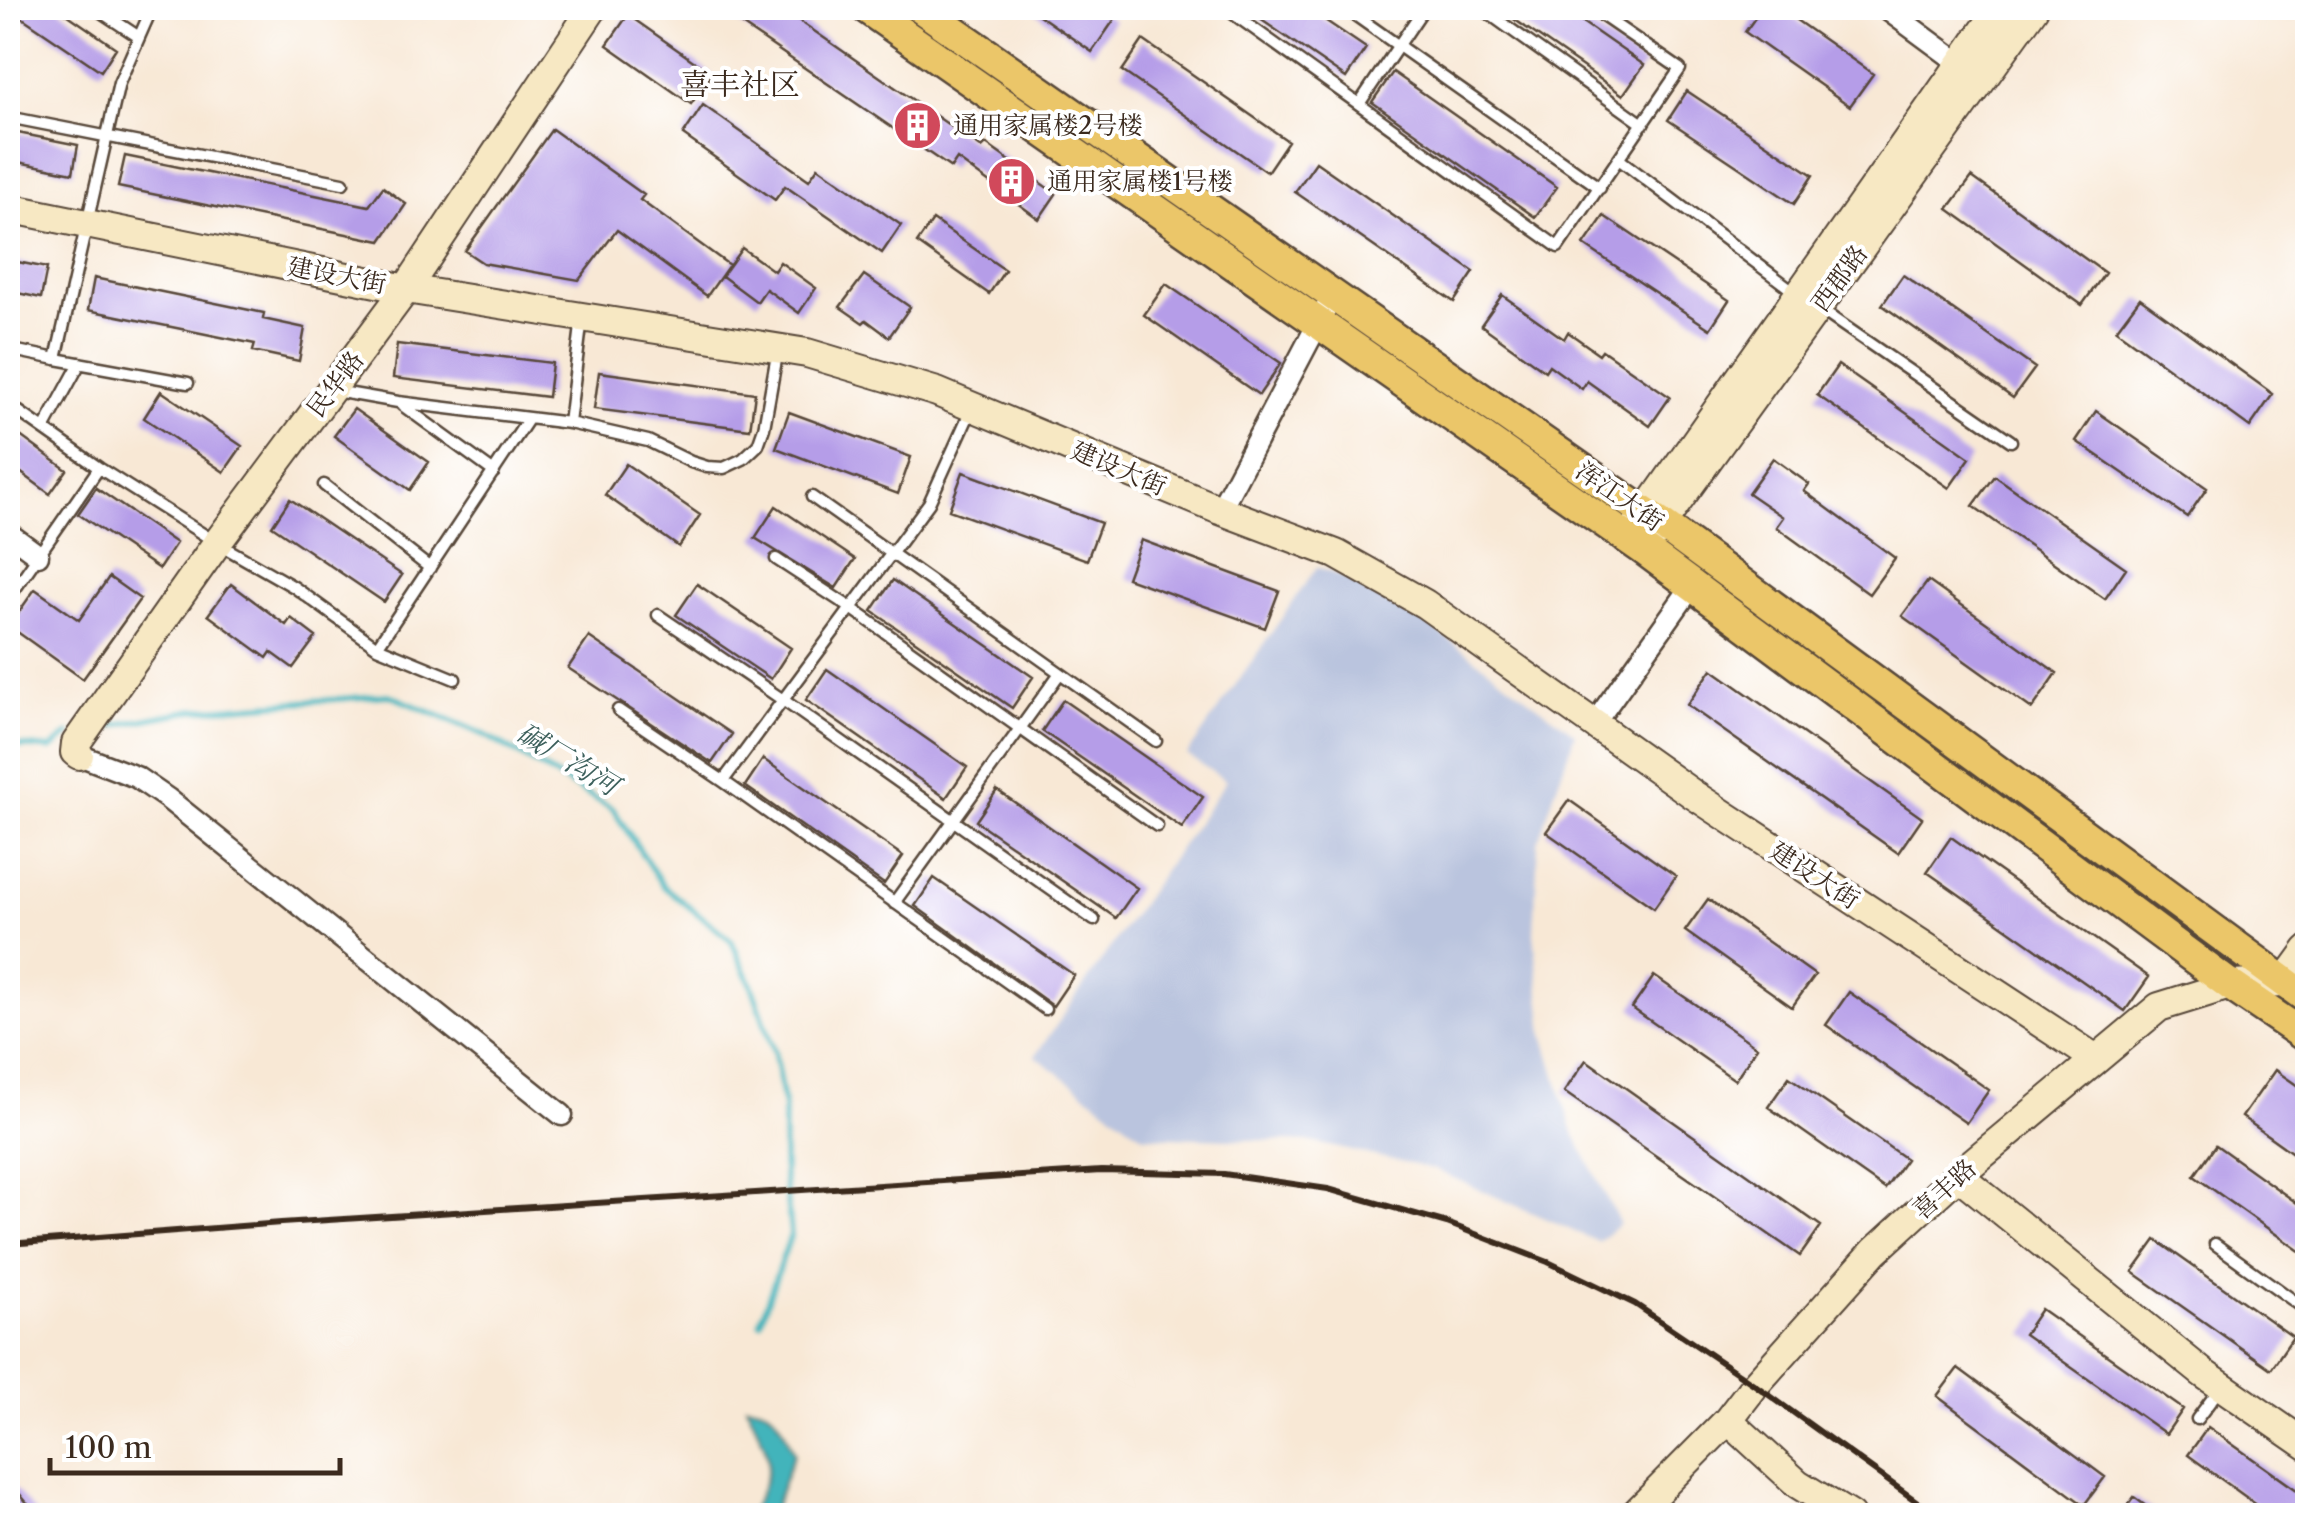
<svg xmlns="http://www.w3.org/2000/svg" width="2315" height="1523" viewBox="0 0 2315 1523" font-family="'Libre Caslon Text','Noto Serif SC',serif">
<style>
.industrial{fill:#bac4de}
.water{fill:#43b4bb;stroke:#3f6f6c;stroke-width:2.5}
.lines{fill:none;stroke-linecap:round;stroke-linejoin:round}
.stream{stroke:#43b4bb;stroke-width:6}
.building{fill:#b59de8}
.lane-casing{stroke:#574639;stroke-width:15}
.street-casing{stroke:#574639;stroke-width:25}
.secondary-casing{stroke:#574639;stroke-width:32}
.primary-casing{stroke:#574639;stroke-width:35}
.lane{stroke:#fff;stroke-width:10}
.street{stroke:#fff;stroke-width:20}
.secondary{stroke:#f7e8c3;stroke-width:28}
.primary{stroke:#ebc669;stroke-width:30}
.rail{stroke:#3b2a1e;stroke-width:6}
.labels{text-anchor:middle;stroke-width:8;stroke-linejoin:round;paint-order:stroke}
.poi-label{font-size:25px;fill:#3b2a1e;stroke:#fff;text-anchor:start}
.street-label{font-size:25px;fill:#3b2a1e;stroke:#fff}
.water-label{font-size:28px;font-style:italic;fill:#3e615d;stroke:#fff}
.quarter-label{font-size:30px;fill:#3b2a1e;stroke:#fff}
</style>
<rect width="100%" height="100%" fill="#fff"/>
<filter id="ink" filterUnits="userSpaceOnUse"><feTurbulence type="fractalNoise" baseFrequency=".01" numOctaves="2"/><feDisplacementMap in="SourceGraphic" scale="20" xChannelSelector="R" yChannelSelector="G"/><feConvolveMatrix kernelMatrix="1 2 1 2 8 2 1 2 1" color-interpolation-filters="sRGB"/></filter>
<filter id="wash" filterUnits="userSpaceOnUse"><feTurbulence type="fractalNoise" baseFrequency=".0048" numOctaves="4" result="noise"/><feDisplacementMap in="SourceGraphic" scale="40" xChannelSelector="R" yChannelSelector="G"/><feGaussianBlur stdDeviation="2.25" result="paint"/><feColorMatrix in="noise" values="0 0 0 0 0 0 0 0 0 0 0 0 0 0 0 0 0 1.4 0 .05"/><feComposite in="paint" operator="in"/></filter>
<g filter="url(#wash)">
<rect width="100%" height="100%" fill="#f8e8d5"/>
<path class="industrial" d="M 1317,567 L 1389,595 L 1575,733 L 1538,841 L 1534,933 L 1544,1034 L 1571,1127 L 1620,1224 L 1598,1242 L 1433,1169 L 1312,1142 L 1143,1136 L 1035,1056 L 1226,781 L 1187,755 Z"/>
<path class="water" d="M 746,1405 C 779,1405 782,1428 794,1453 L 772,1515 L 749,1515 C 778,1461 771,1458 746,1405 Z"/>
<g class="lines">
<path class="stream" d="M 96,729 L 194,710 L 389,695 L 485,735 L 613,809 L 663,886 L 731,940 L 752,986 L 774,1050 L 784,1107 L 784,1178 L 791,1234 L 760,1322
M 8,745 L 51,749 L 69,734"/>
</g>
<g id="blocks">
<path class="building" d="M 8,8 L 58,8 L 116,48 L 101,71 Z
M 717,8 L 781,8 L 982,148 L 986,144 L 1056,194 L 1039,219 L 957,159 L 951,168 Z
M 1029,8 L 1096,8 L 1114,20 L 1092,52 Z
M 1244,8 L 1307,8 L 1366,48 L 1346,78 Z
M 1498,8 L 1562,8 L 1644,65 L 1623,95 Z
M 1762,8 L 1779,8 L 1873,74 L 1850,106 L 1745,32 Z
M 628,15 L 712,74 L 691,104 L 607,45 Z
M 1143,40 L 1288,141 L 1267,172 L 1122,71 Z
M 1393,72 L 1557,187 L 1535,217 L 1372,102 Z
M 1687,91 L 1813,175 L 1794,204 L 1668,120 Z
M 703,105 L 809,180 L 818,167 L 901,225 L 882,253 L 785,186 L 775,200 L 683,135 Z
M 552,129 L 644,195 L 640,200 L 729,265 L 707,296 L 617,230 L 579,280 L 483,263 L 465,251 Z
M 8,131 L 78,145 L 73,173 L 8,160 Z
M 125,156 L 369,206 L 383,187 L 406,204 L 381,241 L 118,187 Z
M 1316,162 L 1474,272 L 1454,302 L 1295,192 Z
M 1972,177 L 2105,273 L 2082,305 L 1948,209 Z
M 1604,216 L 1729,300 L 1710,329 L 1584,245 Z
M 933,220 L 1005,270 L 989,294 L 917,243 Z
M 742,248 L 774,271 L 780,262 L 816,288 L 799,313 L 766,289 L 757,302 L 722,276 Z
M 8,260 L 47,268 L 41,298 L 8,291 Z
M 864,275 L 910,307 L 889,337 L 866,320 L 863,323 L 840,307 Z
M 1903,275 L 2035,368 L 2013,398 L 1882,305 Z
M 94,278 L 264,313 L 263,319 L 305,328 L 299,361 L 253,351 L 255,344 L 88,310 Z
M 1166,284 L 1281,363 L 1259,395 L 1144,315 Z
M 1502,295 L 1564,339 L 1568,332 L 1599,354 L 1602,350 L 1670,397 L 1650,426 L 1587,381 L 1582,389 L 1549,365 L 1545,371 L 1481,325 Z
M 2140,298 L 2273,394 L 2250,427 L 2116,330 Z
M 397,344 L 552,363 L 548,397 L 393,378 Z
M 1838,365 L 1970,458 L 1949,488 L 1817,395 Z
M 599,372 L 755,393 L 750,429 L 594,409 Z
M 161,391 L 242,446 L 224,472 L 144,418 Z
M 354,409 L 429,462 L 410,490 L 334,436 Z
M 2096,411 L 2207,488 L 2187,517 L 2076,441 Z
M 789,412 L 911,457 L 898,494 L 776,448 Z
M 8,427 L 67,470 L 50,494 L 8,463 Z
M 1773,458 L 1809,484 L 1804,491 L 1895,558 L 1869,594 L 1776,527 L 1783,517 L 1748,493 Z
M 626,464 L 700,515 L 679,547 L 605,495 Z
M 963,472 L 1101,523 L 1087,560 L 949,510 Z
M 1995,476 L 2126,568 L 2105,599 L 1973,506 Z
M 96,488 L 176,543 L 159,569 L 78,514 Z
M 290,499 L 402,575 L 384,602 L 272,526 Z
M 776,506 L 855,559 L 836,588 L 755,538 Z
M 1141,540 L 1279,591 L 1265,628 L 1127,578 Z
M 109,577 L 140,599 L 83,679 L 9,626 L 35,589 L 79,620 Z
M 893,580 L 1033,677 L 1012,708 L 872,611 Z
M 1928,581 L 2057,673 L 2032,709 L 1902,616 Z
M 231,584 L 286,625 L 291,618 L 316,637 L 293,668 L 271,652 L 267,658 L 208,615 Z
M 697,584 L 791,648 L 771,679 L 676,615 Z
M 589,637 L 732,734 L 712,763 L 568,668 Z
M 827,669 L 967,767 L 946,798 L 806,700 Z
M 1712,669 L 1922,818 L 1898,853 L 1687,705 Z
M 1063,700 L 1203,797 L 1182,828 L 1042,731 Z
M 763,759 L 903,856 L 884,884 L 745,786 Z
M 997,790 L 1137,888 L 1116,918 L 976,821 Z
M 1569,800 L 1676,876 L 1654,908 L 1546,832 Z
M 1951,837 L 2149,977 L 2125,1011 L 1927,872 Z
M 934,878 L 1074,975 L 1053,1006 L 915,906 Z
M 1708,899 L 1815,975 L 1792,1007 L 1685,931 Z
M 1654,976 L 1757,1047 L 1735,1080 L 1632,1008 Z
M 1849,992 L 1989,1090 L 1966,1123 L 1826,1025 Z
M 1586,1060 L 1821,1226 L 1800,1256 L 1564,1092 Z
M 2275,1070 L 2308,1093 L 2308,1164 L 2242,1117 Z
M 1789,1077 L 1906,1159 L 1885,1189 L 1768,1107 Z
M 2216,1145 L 2308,1211 L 2308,1257 L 2194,1176 Z
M 2156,1240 L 2293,1337 L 2271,1369 L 2133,1272 Z
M 2041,1309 L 2183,1409 L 2166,1434 L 2024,1334 Z
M 1958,1368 L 2105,1477 L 2084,1505 L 1937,1396 Z
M 2208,1427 L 2308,1498 L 2308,1516 L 2272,1516 L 2188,1455 Z
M 8,1480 L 38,1516 L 8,1516 Z
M 2134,1497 L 2159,1516 L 2120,1516 Z"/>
</g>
</g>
<g filter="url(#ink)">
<use href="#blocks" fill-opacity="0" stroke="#574639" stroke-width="2.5"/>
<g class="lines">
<defs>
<path id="lane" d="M 95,8 L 139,37
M 1225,8 L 1558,247 L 1680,69 L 1591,8
M 1345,8 L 1600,188
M 1481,8 L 1643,124
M 1359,104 L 1424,8
M 8,117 L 343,183
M 1620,160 L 1796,293
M 1818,308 L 2011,441
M 8,349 L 56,359 L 119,83 L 152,8
M 56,359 L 188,383
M 335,391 L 398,402 L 569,423 L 648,441 L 691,462 L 707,467 L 724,468 L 743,459 L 758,445 L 764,428 L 778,349
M 8,404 L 99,468 L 8,599
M 402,405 L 494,472
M 569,423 L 582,318
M 44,429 L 80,363
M 99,468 L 217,543 L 294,587 L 377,647 L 529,418
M 324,485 L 430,568
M 812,497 L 1156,741
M 776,559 L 851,608 L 1157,826
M 658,615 L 783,700 L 1094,920
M 377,647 L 455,679
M 618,710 L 723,781 L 1045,1009
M 723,781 L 929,503 L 972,408
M 894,903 L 1060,673
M 2215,1244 L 2308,1311
M 2197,1419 L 2221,1387"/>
<path id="street" d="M 1885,8 L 1969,70
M 1220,510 L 1333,295
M 8,533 L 38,555
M 1594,724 L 1692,586
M 79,755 L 136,777 L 168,799 L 562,1115"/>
<path id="secondary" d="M 8,208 L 406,289 L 807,353 L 937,392 L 1220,510 L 1336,554 L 1425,604 L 1694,795 L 2096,1059
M 1633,530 L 2000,8
M 1650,540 L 2034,8
M 79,755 L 75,752 L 76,743 L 217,543 L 406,289 L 593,8
M 1958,1175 L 2204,1374 L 2308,1446
M 1728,1420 L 1798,1484 L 1850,1516
M 1633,1516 L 1728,1420 L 1755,1385 L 1875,1251 L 1958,1175 L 2159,1007 L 2230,985 L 2284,983 L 2308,950"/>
<path id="primary" d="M 866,8 L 1643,549 L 2230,985 L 2308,1038
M 921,8 L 1661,524 L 2308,999"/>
</defs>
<use href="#lane" class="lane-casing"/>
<use href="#street" class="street-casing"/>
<use href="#secondary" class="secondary-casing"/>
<use href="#primary" class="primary-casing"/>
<use href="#lane" class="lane"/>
<use href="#street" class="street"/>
<use href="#secondary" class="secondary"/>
<use href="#primary" class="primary"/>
<path class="rail" d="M 8,1244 L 281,1223 L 1101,1171 L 1224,1174 L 1328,1189 L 1447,1223 L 1548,1262 L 1635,1304 L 1755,1385 L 1937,1516"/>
</g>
</g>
<defs>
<symbol id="building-disc" viewBox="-11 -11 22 22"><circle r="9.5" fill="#d1495b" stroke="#fff"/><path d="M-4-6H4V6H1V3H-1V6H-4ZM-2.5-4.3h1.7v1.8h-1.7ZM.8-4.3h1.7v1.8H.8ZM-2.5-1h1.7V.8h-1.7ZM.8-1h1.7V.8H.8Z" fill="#fff"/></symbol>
</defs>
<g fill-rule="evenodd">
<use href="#building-disc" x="890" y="98" width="55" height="55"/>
<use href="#building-disc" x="984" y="154" width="55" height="55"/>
</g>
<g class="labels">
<g class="poi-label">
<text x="953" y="134">通用家属楼2号楼</text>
<text x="1047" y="190">通用家属楼1号楼</text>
</g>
<g class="street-label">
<text transform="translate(337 275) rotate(11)" y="9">建设大街</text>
<text transform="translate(1839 278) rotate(-54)" y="9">西郡路</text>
<text transform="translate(335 384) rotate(-53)" y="9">民华路</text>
<text transform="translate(1119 468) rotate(23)" y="9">建设大街</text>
<text transform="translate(1620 496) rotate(35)" y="9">浑江大街</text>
<text transform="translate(1815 875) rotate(33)" y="9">建设大街</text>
<text transform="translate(1944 1189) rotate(-42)" y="9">喜丰路</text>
</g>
<g class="water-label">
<text transform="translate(568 759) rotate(31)" y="10">碱厂沟河</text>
</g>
<g class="quarter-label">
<text x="740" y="95">喜丰社区</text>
</g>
</g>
<rect width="2315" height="1523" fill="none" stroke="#fff" stroke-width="40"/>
<path d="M50 1458v15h290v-15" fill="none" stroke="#3b2a1e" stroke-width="5"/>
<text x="65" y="1458" font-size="30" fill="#3b2a1e" stroke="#ffffff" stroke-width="8" paint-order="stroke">100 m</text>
</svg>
